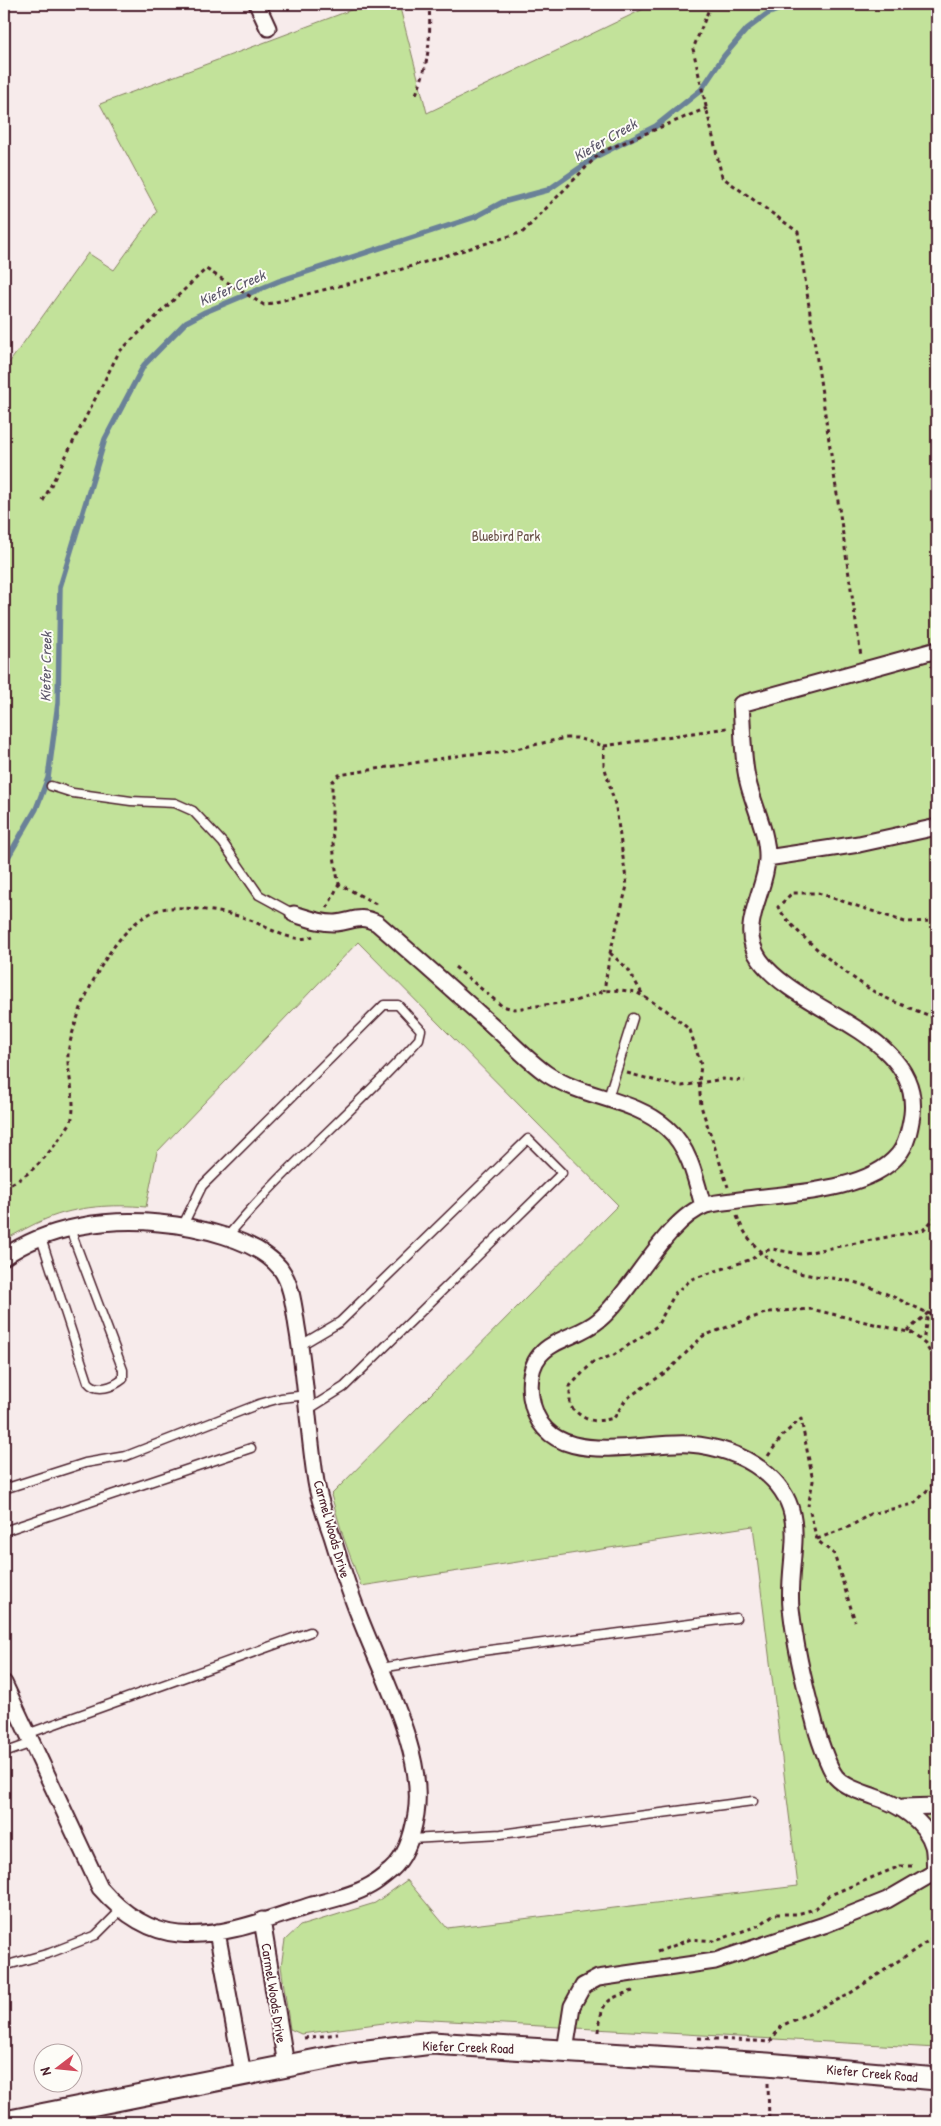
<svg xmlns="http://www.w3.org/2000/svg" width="941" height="2126" viewBox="0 0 941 2126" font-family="'Patrick Hand',sans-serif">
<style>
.green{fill:#c2e29a;stroke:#868062}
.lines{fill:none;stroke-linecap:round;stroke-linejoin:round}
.stream{stroke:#6a8198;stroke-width:5.5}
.lane-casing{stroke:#4a1f2b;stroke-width:11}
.street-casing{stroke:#4a1f2b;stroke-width:19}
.secondary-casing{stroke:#4a1f2b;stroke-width:25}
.path{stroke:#4a1f2b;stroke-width:3;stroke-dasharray:4 4;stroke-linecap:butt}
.lane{stroke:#fdfcf7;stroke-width:8}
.street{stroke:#fdfcf7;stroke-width:15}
.secondary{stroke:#fdfcf7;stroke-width:21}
.labels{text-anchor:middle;stroke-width:4;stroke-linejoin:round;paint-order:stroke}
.park-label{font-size:14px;fill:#685047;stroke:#fdfcf7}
.street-label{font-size:14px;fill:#4a1f2b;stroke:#fdfcf7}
.water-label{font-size:15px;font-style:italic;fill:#5d586b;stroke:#fdfcf7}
</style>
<rect width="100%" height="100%" fill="#f7ebeb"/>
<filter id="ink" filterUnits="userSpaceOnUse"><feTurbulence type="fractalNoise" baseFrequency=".02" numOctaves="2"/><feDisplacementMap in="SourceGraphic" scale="10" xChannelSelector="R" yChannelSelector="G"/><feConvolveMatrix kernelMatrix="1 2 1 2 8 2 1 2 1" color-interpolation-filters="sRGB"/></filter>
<g filter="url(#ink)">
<path class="green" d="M 367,4 L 399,4 L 427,113 L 654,4 L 937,4 L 937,2048 L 414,2019 L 301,2034 L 290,2029 L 281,1966 L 285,1940 L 300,1926 L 375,1903 L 407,1880 L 447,1928 L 798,1886 L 753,1526 L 361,1586 L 343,1536 L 331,1495 L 618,1205 L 358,942 L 157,1152 L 146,1207 C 113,1204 77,1206 46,1219 C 31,1225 18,1233 4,1240 L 4,370 L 88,253 L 114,270 L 157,211 L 100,104 Z"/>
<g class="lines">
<path class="stream" d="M 4,864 L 36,809 L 48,778 L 58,703 L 60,587 L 105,439 L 144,365 L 186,322 L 205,312 L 279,281 L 475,217 L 503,202 L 548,190 L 597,156 L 656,126 L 701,90 L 724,56 L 747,29 L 767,14 L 793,4"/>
<defs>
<path id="lane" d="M 51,786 L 73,793 L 131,801 L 175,803 L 193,811 L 223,843 L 259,895 L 294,914
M 608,1098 L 633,1018
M 183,1225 L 202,1186 L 384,1005 L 398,1005 L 421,1030 L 419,1039 C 358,1108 285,1166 227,1237
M 41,1238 L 88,1382 C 97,1393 113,1387 123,1379 L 123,1370 L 70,1229
M 301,1345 L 340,1322 L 528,1139 L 562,1173 L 344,1387 L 309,1409
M 4,1489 L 85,1463 L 126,1456 L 259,1404 L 281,1398 L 307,1395
M 4,1531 L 251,1448
M 381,1668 L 482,1651 L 736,1618
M 27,1734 L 310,1632
M 4,1753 L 32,1743
M 411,1839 L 501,1834 L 753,1801
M 4,1966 L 50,1953 L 96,1935 L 121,1910"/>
<path id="street" d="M 257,4 L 268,28
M 767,858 L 859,844 L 937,827
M 294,914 C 307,918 322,924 336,923 C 354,921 359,914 377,923 C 416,957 455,992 493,1026 C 511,1042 528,1061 547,1074 C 585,1099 633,1098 667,1128 C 689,1147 696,1179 703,1206
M 4,1257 C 48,1226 108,1218 159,1223 C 194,1226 257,1239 280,1268 C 292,1284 294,1308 297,1327 C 306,1379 308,1431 316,1482 C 319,1500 326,1519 332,1536 C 340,1562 348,1588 358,1613 C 379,1670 426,1753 416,1814 C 413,1833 406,1857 391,1870 C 385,1875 378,1881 371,1885 C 354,1895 331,1900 312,1905 C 271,1918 223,1938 179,1934 C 146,1931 121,1912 100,1888 L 4,1683
M 903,1807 L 937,1806
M 262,1920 L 286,2065
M 217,1932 L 243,2074
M 565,2051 L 572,2006 L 583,1986 L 598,1978 L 715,1961 L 824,1925 L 887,1900 L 935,1872 C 934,1864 935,1853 933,1846 C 926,1821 898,1804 875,1797 C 862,1792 846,1788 836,1777 C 828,1767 817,1734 814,1720 C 804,1684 795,1645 791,1608 C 786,1555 814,1510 762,1470 C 741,1454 714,1446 689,1444 C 636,1441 543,1473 531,1397 C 529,1382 530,1367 540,1355 C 553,1339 582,1335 599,1320 C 632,1292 666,1219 706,1205 C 714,1203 724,1202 732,1201 C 779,1193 866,1194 898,1155 C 907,1145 910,1128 912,1115 C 922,1034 798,1013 760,960 C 736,927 766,893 767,859 C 768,833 754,807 748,782 C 742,758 743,729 741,704 L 937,650"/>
<path id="secondary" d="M 5,2122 L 352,2053 L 432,2043 L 767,2064 L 937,2079"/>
</defs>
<use href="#lane" class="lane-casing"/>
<use href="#street" class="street-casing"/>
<use href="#secondary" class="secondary-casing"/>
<path class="path" d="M 711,4 L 693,49 L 722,177 L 798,232 L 861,656
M 416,94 C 429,64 431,36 429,4
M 43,501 L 119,352 L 206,269 L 264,305 L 386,274 L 523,232 L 601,152 L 707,108
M 604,746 L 604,765 L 616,808 L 627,886 L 610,953 L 604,991
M 376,904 L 339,884 C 331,851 332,816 332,782 L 339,775 L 469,754 L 498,753 L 565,738 L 577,738 L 604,746 L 727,728
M 327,908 L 339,884
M 937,921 L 905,922 L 818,893 L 792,893 L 778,907 C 790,930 849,977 873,991 C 893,1003 917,1010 937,1019
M 610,953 L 628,969 L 644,997
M 455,967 L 502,1006 L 514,1009 L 575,1001 L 604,991 L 621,990 L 636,992 L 666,1010 L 690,1030 L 701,1065 L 699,1082 L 701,1106 L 728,1187
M 627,1073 L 664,1083 L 682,1086 L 723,1079 L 745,1081
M 4,1187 C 33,1176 54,1148 71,1122 C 78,1095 64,1071 69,1047 C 78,1004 115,920 162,909 C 180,905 227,912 245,918 C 264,924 292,946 313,936
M 737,1216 C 747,1243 769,1264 796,1272 C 816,1278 837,1277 857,1283 C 887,1292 909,1305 937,1317
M 937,1216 L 923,1230 L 800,1254 L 772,1249 L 761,1252 L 752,1259 L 692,1279 L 676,1292 L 657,1326 L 614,1355 L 593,1362 L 570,1386 L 570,1406 C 586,1422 592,1423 614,1418 L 626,1399 L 669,1370 L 703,1336 L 768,1312 L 811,1309 L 912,1333 L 925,1344 L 937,1363
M 907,1331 L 928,1313 L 923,1341
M 768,1456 L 783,1435 L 801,1419 L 813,1481 L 808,1506
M 810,1512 L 817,1540 L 834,1554 L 855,1621
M 817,1539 L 851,1526 L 870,1514 L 914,1504 L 937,1480
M 657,1952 L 691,1939 L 715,1941 L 760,1925 L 774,1914 L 797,1914 L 815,1909 L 830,1895 L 900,1866 L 912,1866
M 599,2032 C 601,2003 605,1999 633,1991
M 304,2038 L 338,2034
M 698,2038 L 770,2042
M 770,2042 L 781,2026 L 846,1996 L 937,1935
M 768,2083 L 769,2122"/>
<use href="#lane" class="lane"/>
<use href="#street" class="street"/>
<use href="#secondary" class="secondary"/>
</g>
</g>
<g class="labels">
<g class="park-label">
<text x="506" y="541">Bluebird Park</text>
</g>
<g class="street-label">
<text transform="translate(332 1529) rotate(74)" y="5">Carmel Woods Drive</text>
<text transform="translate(274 1993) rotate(81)" y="5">Carmel Woods Drive</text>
<text transform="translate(468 2047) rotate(2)" y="5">Kiefer Creek Road</text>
<text transform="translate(872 2073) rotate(5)" y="5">Kiefer Creek Road</text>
</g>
<g class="water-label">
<text transform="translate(605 140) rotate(-30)" y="5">Kiefer Creek</text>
<text transform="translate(232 288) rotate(-23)" y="5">Kiefer Creek</text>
<text transform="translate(46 667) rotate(-89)" y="5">Kiefer Creek</text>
</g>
</g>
<rect width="941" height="2126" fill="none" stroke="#fdfcf7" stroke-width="20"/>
<rect x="10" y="10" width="921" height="2106" fill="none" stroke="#4a1f2b" stroke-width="2" filter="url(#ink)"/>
<g transform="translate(58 2068) rotate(254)"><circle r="24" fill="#fdfcf7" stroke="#b5a4a5"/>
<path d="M0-4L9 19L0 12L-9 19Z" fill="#d1495b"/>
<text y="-8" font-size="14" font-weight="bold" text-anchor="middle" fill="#4a1f2b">N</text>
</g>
</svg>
